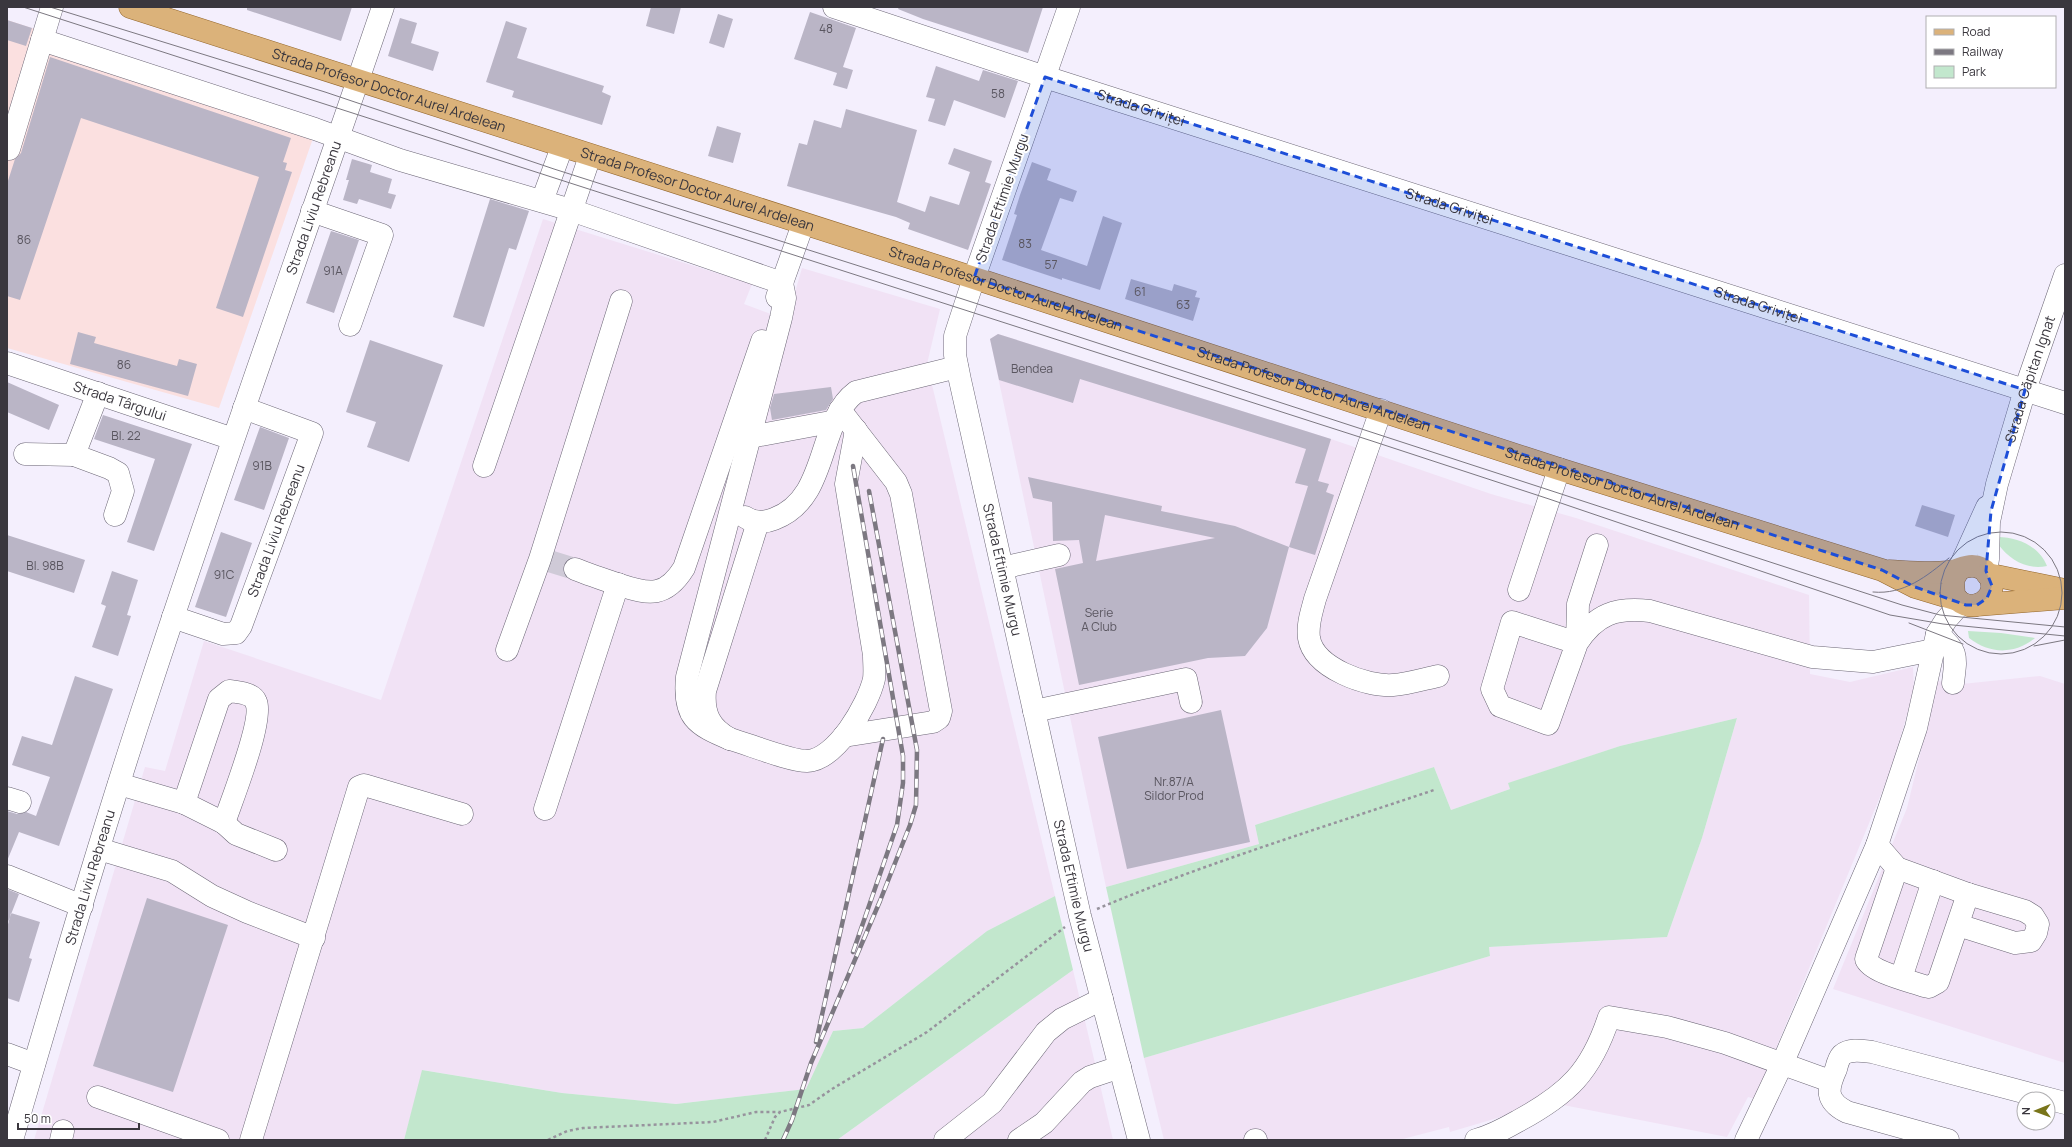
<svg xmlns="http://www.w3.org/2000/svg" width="2072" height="1147" viewBox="0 0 2072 1147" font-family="Manrope,sans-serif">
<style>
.industrial{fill:#f1e2f5}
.education{fill:#fbe0e0}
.green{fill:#c2e7cd}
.building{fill:#bab5c6;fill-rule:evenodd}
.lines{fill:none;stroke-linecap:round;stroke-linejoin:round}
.minor-tunnel{stroke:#cfcad7;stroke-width:22;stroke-dasharray:22 11;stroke-linecap:butt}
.minor-casing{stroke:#6c6776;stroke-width:23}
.major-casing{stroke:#93662b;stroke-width:23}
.path{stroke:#97939d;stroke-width:2.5;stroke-dasharray:3 3;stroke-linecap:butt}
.minor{stroke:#fff;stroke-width:22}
.major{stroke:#dbb27a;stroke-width:22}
.tram{stroke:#7c7881;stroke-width:1}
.rail-casing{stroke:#7c7881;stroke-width:4.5}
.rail{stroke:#fff;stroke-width:3;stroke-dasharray:9;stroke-linecap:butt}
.marked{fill:#1d4ed8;fill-opacity:0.2;stroke:#1d4ed8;stroke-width:3;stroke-dasharray:8 5;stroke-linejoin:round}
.labels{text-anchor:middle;stroke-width:4;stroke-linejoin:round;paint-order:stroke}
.number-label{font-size:12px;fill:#5a5660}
.street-label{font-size:14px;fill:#3a373e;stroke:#fff}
</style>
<rect width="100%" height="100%" fill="#f4effd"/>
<path class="industrial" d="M 543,219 L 752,284 L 744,304 L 787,320 L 802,268 L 940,309 L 927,364 L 1055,896 L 987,931 L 863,1028 L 833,1031 L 806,1089 L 676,1104 L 562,1093 L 423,1070 L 404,1140 L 34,1140 L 145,767 L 165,771 L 204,641 L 381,700 Z
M 998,334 L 1331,439 L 1491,494 L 1576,518 L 1809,595 L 1810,674 L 1850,682 L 1913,667 L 1914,690 L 1891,770 L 1755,1099 L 1748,1097 L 1727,1137 L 1558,1104 L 1521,1111 L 1450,1132 L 1449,1127 L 1399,1140 L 1164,1140 L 1144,1058 L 1490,956 L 1489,947 L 1667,937 L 1702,838 L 1737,718 L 1620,746 L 1509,783 L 1510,789 L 1451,810 L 1434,767 L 1255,825 L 1259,844 L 1106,887 L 990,339 Z
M 2040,676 L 2065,684 L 2065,1063 L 1833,989 L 1907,808 L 1938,681 L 1962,684 Z
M 1073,970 L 1113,1140 L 837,1140 Z"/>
<path class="education" d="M 7,20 L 319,121 L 219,408 L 7,348 Z"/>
<path class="green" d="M 1998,537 C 2018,537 2040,547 2047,566 C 2026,570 2010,560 1998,544 Z
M 1968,631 L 2001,633 L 2035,638 C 2015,655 1989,654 1969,638 Z
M 1737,718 L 1702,838 L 1667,937 L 1489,947 L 1490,956 L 1144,1058 L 1106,887 L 1259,844 L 1255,825 L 1434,767 L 1451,810 L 1510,789 L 1508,783 L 1620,746 Z
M 1055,896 L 1073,970 L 837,1140 L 404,1140 L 422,1070 L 562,1093 L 676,1104 L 806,1089 L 833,1031 L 863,1028 L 987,931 Z"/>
<path class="building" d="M 247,7 L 352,7 L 341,41 L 247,10 Z
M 651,7 L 681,7 L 674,34 L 646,26 Z
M 899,7 L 1043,7 L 1028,53 L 923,19 L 898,9 Z
M 810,12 L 856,28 L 843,67 L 853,70 L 847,89 L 833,85 L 837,73 L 794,59 Z
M 718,14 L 733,19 L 724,48 L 709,43 Z
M 400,18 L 417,23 L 411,43 L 439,52 L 433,71 L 388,56 Z
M 7,20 L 32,28 L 26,46 L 7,40 Z
M 506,21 L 527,28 L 517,58 L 604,86 L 602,92 L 611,96 L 602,125 L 512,97 L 514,91 L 486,82 Z
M 50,57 L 291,138 L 283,162 L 287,163 L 285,170 L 292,172 L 243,317 L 216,308 L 259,177 L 81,118 L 20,300 L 7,296 L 7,184 L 15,159 L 21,153 Z
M 936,66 L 979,81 L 983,70 L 1018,81 L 1005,118 L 954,100 L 945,126 L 928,121 L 935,99 L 926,97 Z
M 846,109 L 917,130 L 897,202 L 925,212 L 930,196 L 959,205 L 970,172 L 948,164 L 954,148 L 992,161 L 985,182 L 991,184 L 968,250 L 908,229 L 910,223 L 896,217 L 787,186 L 799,143 L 807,145 L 814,120 L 841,128 Z
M 717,126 L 741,133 L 733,163 L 708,156 Z
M 352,159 L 372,165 L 370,172 L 392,179 L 388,193 L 396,195 L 391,209 L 359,199 L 357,204 L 343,200 L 349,180 L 346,180 Z
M 1032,162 L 1051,169 L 1047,180 L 1077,191 L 1073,202 L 1060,198 L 1041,250 L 1087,266 L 1103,216 L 1122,223 L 1100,290 L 1062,278 L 1062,280 L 1002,260 L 1017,215 L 1014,214 L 1020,195 Z
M 490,199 L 529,211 L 516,250 L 509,248 L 484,327 L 453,317 Z
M 331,231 L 359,240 L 334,313 L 306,303 Z
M 1131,279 L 1172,291 L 1174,284 L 1197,291 L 1195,297 L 1200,298 L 1193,321 L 1125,299 Z
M 78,332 L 96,337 L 94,343 L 177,366 L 179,359 L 197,364 L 188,396 L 70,364 Z
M 998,334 L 1331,439 L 1318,481 L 1329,484 L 1326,492 L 1334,495 L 1315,555 L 1289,547 L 1308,486 L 1295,483 L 1306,449 L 1080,379 L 1073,403 L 999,380 L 990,339 Z
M 370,340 L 443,365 L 409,462 L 367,447 L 376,422 L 346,412 Z
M 7,382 L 59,405 L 49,430 L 7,412 Z
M 831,387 L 833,399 L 826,410 L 772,420 L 770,408 L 774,394 Z
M 103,415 L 192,444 L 154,551 L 127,542 L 155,459 L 94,439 Z
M 260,427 L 289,438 L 264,510 L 234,500 Z
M 1028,477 L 1162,506 L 1161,511 L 1235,526 L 1289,547 L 1267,628 L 1245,656 L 1208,658 L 1079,685 L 1055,569 L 1083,563 L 1079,540 L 1053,541 L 1052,502 L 1033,498 ZM 1105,515 L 1215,538 L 1096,561 Z
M 1922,505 L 1955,515 L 1948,537 L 1915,526 Z
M 221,532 L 252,543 L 226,617 L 195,607 Z
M 7,535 L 85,560 L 74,593 L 7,571 Z
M 112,571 L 138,580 L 127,615 L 131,616 L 118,656 L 92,647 L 106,606 L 101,604 Z
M 75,676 L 113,689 L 59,846 L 19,832 L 7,861 L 7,811 L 17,814 L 26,812 L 36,816 L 50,777 L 12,765 L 22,736 L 52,745 Z
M 1221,710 L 1250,842 L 1127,869 L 1098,737 Z
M 7,889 L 19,894 L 8,922 L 7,922 Z
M 147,898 L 228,925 L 173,1092 L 93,1066 Z
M 11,913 L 40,922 L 29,958 L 32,959 L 19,1002 L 7,998 L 7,928 Z"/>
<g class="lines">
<path class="minor-tunnel" d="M 549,561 L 575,569"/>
<defs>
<g id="minor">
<path id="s1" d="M 834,7 L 1045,77 L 2065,403"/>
<path id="s2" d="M 1069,7 L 974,278 L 955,336 L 955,355 L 960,380 L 1080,916 L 1139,1140"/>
<path d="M 42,40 L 315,129 L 400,160 L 571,210 L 782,283 L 785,298 L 781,318 L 687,677 C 683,717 696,725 730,739"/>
<path d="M 9,149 L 52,7"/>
<path d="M 542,201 L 562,147"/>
<path d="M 312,211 L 382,235 L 350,325"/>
<path d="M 777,297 L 803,224"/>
<path id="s3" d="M 7,363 L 233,439"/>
<path d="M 840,410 L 896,482 L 901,494 L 941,711 L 939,718 L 933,722 L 844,736"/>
<path d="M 1381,410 L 1315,599 C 1312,611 1307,624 1309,638 C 1314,668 1367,687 1393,685 C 1408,684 1424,679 1438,676"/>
<path d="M 750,437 L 836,421"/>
<path d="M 25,454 L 74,455 L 98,393"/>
<path d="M 74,455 L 109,468 L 118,473 L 123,491 L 115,515"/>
<path d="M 484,466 L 590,156"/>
<path d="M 745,517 C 754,523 764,523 774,519 C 830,498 816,422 856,392 L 957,367"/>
<path d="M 758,522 L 705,691 C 703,714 710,728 730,739 C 748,744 790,761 807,761 C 836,760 868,705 874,679 C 875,671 874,663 874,655 L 846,484 L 856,430"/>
<path d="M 1597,545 L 1578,604 L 1577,643 L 1512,622 L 1492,689 L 1500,706 L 1548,724 L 1577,643 C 1596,614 1616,607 1650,611 L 1812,657 L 1873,662 L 1933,650"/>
<path d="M 1002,568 L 1059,555"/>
<path d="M 575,569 C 590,575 605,580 620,585 C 650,595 666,597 684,568 L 762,341"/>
<path d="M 1958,571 L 1987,507"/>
<path id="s4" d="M 1986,572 L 1988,559 L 1989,522 L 1997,484 L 2025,390 L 2065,275"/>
<path d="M 1519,590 L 1559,469"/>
<path id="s5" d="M 173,617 L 223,634 L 236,633 L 241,626 L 312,433 L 244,408"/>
<path d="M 1937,634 C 1959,651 1956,657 1953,683"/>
<path d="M 507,650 L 540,559 L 621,301"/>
<path d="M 1034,711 L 1186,679 L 1191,702"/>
<path d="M 119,784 L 184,803 L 224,823 L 236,834 L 276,850"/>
<path d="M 7,798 L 20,802"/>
<path d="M 184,803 L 219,699 L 229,691 C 237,692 253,693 256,702 C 264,720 231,802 224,823"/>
<path d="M 545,809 L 618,584"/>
<path d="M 1877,845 L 1897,868 L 1968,894 L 2025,911 L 2033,916 L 2038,924 L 2036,933 L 2031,941 L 2015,943 L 1958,925"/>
<path d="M 99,849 L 172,871 L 212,896 L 247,912 L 314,938"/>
<path d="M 1897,868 L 1866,959 C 1871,972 1910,981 1924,986 L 1929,987 L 1938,982 L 1968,894"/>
<path d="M 7,876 L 82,906"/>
<path d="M 1901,978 L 1933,881"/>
<path d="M 7,1054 L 34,1064"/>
<path d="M 98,1097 L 218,1140"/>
<path id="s6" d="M 12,1140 C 56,991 99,841 148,693 C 223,463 305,236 383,7"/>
<path d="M 61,1140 L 63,1131"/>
<path d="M 251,1140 L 359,787 L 364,785 L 462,814"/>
<path d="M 945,1140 L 992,1103 L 1046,1032 L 1062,1019 L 1102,999"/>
<path d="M 1019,1140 L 1044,1123 L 1082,1082 L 1090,1077 L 1120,1067"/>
<path d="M 1255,1140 L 1256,1140"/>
<path d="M 1476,1140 C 1491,1136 1504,1129 1518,1121 C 1568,1094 1591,1072 1609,1017 L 1667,1027 L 1725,1043 L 1830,1081"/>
<path d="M 1746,1140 L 1783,1062 L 1877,845 L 1916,728 L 1937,634 L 1946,620 L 1961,603"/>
<path d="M 1948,1140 L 1847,1112 C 1825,1101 1827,1089 1836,1069 C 1837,1065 1839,1058 1842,1055 C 1850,1048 1863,1051 1872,1052 L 2065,1103"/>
</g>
<g id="major">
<path id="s7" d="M 130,7 L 974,278 L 1559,469 L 1882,570 L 1915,587 L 1958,600"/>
<path d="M 1889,571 C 1909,572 1929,574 1948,572 C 1956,571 1964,566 1972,566 C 1978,566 1984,569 1988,574 C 2003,596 1972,619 1954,596 L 1953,580 L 1958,571"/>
<path d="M 1987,574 L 2065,590"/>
<path d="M 1977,605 L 2065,598"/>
</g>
</defs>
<use href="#minor" class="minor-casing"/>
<use href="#major" class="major-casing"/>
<path class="path" d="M 1097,909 C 1206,863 1321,828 1434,790
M 548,1140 L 567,1131 L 583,1128 L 713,1122 L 756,1112 L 780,1112
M 765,1140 L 775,1117 L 780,1112 L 809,1105 L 832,1089 L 927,1032 L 1065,927"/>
<use href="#minor" class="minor"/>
<use href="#major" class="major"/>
<path class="tram" d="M 23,7 L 1372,441 L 1549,499 L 1890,615 L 1943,624 L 2065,636
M 50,7 L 325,92 L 554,169 L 944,293 L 1902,605 L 1940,615 L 2065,627
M1940 593a61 61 0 1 1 122 0a61 61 0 1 1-122 0Z
M 1873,592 C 1904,595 1927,576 1949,558
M 1909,623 L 1963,644
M 2034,646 L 2065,640"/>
<defs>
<path id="rail" d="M 853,952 L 897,825 L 903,783 L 903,756 L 853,466
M 816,1042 L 883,739
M 783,1140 L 792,1120 L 811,1063 L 880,901 L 910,825 L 916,805 L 917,750 L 869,491"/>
</defs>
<use href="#rail" class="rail-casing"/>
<use href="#rail" class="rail"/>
</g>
<path class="marked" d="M 1045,77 L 2025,390 L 1991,511 L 1986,571 L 1992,586 L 1987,598 L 1977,605 L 1966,605 L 1915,587 L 1882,570 L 974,278 Z"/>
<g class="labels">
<g class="number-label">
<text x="826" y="33">48</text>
<text x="998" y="98">58</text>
<text x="24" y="244">86</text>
<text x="1025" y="248">83</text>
<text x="1051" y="269">57</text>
<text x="333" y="275">91A</text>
<text x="1140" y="296">61</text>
<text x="1183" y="309">63</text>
<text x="124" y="369">86</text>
<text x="1032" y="373">Bendea</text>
<text x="126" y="440">Bl. 22</text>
<text x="262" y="470">91B</text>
<text x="45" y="570">Bl. 98B</text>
<text x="224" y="579">91C</text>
<text x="1099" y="617">Serie<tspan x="1099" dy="14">A Club</tspan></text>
<text x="1174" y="786">Nr.87/A<tspan x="1174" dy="14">Sildor Prod</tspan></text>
</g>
<g class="street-label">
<text dy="5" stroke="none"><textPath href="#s7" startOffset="272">Strada Profesor Doctor Aurel Ardelean</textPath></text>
<text dy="5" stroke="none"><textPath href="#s1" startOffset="323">Strada Griviței</textPath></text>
<text dy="5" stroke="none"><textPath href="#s7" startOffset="596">Strada Profesor Doctor Aurel Ardelean</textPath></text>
<text transform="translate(1002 198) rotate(-71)" y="5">Strada Eftimie Murgu</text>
<text dy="5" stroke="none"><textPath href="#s1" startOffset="647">Strada Griviței</textPath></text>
<text dy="5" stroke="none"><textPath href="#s6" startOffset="980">Strada Liviu Rebreanu</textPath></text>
<text dy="5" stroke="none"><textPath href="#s7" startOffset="920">Strada Profesor Doctor Aurel Ardelean</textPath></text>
<text dy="5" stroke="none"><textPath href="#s1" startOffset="971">Strada Griviței</textPath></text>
<text dy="5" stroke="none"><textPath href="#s4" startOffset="199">Strada Căpitan Ignat</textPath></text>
<text dy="5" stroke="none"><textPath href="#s7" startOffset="1244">Strada Profesor Doctor Aurel Ardelean</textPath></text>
<text dy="5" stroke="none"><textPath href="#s3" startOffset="119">Strada Târgului</textPath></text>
<text dy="5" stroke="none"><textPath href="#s7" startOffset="1568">Strada Profesor Doctor Aurel Ardelean</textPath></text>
<text dy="5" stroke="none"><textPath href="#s5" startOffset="176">Strada Liviu Rebreanu</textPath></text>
<text dy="5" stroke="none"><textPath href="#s2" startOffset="587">Strada Eftimie Murgu</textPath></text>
<text dy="5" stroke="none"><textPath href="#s6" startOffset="274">Strada Liviu Rebreanu</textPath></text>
<text dy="5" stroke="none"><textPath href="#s2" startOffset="911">Strada Eftimie Murgu</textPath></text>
</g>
</g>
<rect width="2072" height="1147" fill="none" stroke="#3a373e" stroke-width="16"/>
<rect x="1926" y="16" width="130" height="72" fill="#ffffff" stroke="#b0afb2"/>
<rect x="1934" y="29" width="20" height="6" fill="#dbb27a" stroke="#b0afb2"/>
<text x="1962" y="36" font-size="12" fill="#3a373e">Road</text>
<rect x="1934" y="49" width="20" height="6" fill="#7c7881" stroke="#b0afb2"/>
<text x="1962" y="56" font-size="12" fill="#3a373e">Railway</text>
<rect x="1934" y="66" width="20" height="12" fill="#c2e7cd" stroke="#b0afb2"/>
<text x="1962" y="76" font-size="12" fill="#3a373e">Park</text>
<g transform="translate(2036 1111) rotate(269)"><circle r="19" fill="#ffffff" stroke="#b0afb2"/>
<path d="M0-3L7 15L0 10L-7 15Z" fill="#79751a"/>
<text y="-6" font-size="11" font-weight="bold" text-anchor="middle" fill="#3a373e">N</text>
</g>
<path d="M18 1123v6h121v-6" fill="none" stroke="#3a373e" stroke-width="2"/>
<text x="24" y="1123" font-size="12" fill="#3a373e" stroke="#ffffff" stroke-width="3" paint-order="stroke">50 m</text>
</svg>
